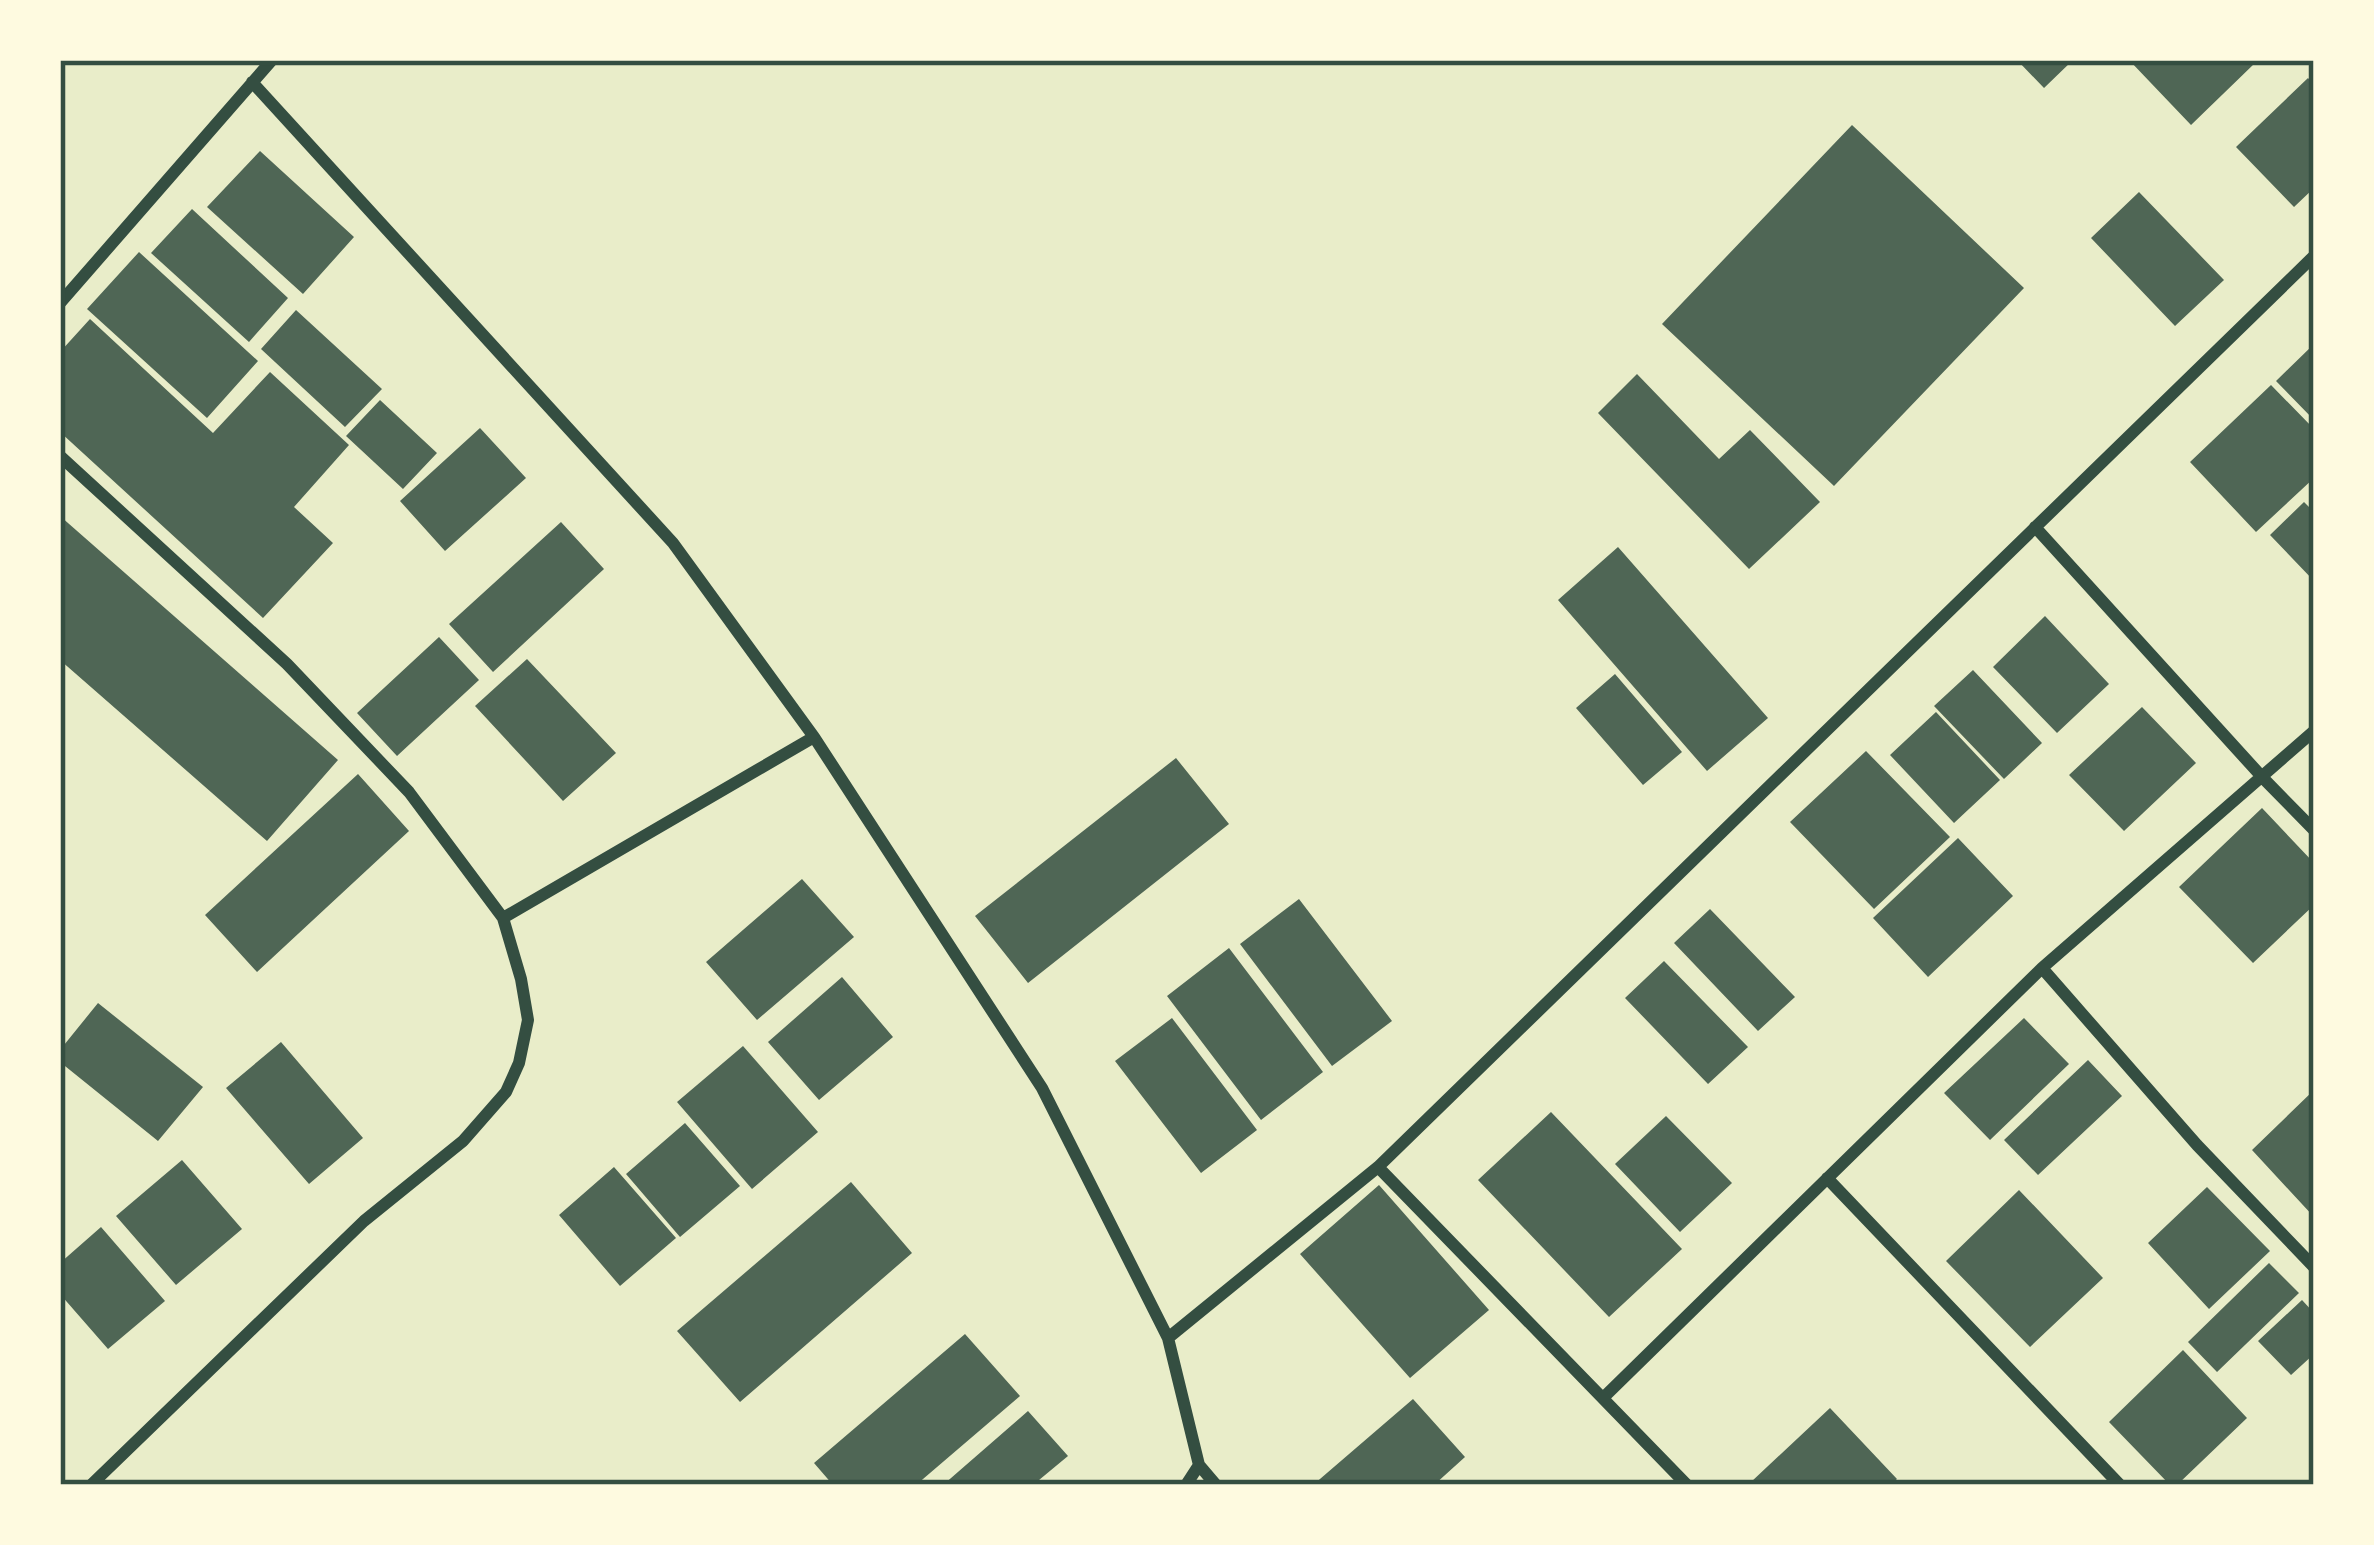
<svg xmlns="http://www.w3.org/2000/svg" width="2374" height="1545" viewBox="0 0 2374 1545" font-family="Poppins,sans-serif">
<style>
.building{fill:#4f6655}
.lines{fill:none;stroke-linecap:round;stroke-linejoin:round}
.minor{stroke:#344e41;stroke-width:12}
.neatline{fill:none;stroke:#344e41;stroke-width:4.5}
</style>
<rect width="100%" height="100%" fill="#e9edc9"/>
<path class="building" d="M 2017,60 L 2073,60 L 2044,88 Z
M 2129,60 L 2250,60 L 2254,64 L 2191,125 Z
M 2308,78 L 2314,85 L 2314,188 L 2294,207 L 2236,147 Z
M 1852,125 L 2024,288 L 1834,486 L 1662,324 Z
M 260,151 L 354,237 L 303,294 L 207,207 Z
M 2139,192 L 2224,280 L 2175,326 L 2091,238 Z
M 192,209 L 288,298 L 249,342 L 151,253 Z
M 139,252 L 258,361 L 207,418 L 87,309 Z
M 296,310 L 382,389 L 345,427 L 261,349 Z
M 90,319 L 213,433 L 270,372 L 349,445 L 294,507 L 333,543 L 263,618 L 60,432 L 60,352 Z
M 2314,344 L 2314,420 L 2276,381 Z
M 1637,374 L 1719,459 L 1750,430 L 1820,502 L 1749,569 L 1598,413 Z
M 2271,385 L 2314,429 L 2314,478 L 2256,532 L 2190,462 Z
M 380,400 L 437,453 L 403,489 L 346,436 Z
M 480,428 L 526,478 L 445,551 L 400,501 Z
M 2304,502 L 2314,512 L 2314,581 L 2270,535 Z
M 60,516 L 338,760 L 267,841 L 60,660 Z
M 561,522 L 604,569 L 493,672 L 449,624 Z
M 1618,547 L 1768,718 L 1707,771 L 1558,600 Z
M 2045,616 L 2109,684 L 2057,733 L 1993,667 Z
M 439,637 L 479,680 L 397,756 L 357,713 Z
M 527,659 L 616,753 L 563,801 L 475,706 Z
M 1973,670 L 2042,743 L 2004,779 L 1934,706 Z
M 1615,674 L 1682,752 L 1643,785 L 1576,708 Z
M 2142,707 L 2196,763 L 2124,831 L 2069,775 Z
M 1936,712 L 2000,780 L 1954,823 L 1890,755 Z
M 1866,751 L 1950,837 L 1874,909 L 1790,822 Z
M 1176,758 L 1229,824 L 1028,983 L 975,916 Z
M 358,774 L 409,831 L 257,972 L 205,915 Z
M 2262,808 L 2314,863 L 2314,905 L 2253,963 L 2179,887 Z
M 1958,838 L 2013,896 L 1928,977 L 1873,918 Z
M 802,879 L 854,937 L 757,1020 L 706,962 Z
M 1299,899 L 1392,1021 L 1332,1066 L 1240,944 Z
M 1710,909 L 1795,997 L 1758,1031 L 1674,943 Z
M 1229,948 L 1323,1072 L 1261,1120 L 1167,996 Z
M 1664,961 L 1748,1047 L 1708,1084 L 1625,998 Z
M 842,977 L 893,1037 L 819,1100 L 768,1042 Z
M 98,1003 L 203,1087 L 158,1141 L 60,1062 L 60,1050 Z
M 1172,1018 L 1257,1130 L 1201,1173 L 1115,1061 Z
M 2024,1018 L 2069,1064 L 1990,1140 L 1944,1093 Z
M 281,1042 L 363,1138 L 309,1184 L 226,1088 Z
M 743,1046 L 818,1132 L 752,1189 L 677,1102 Z
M 2088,1060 L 2122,1096 L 2038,1175 L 2004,1140 Z
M 2314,1090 L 2314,1217 L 2252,1150 Z
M 1551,1112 L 1682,1249 L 1609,1317 L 1478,1180 Z
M 1666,1116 L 1732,1183 L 1680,1232 L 1615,1164 Z
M 685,1123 L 740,1186 L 680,1237 L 626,1174 Z
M 182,1160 L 242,1229 L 176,1285 L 116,1216 Z
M 614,1167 L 676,1238 L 620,1286 L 559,1215 Z
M 851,1182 L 912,1253 L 740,1402 L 677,1331 Z
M 1379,1185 L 1489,1310 L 1410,1378 L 1300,1254 Z
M 2207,1187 L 2270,1251 L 2209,1309 L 2148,1243 Z
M 2019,1190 L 2103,1278 L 2030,1347 L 1946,1261 Z
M 101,1227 L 165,1301 L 108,1349 L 60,1294 L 60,1263 Z
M 2269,1263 L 2299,1293 L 2217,1372 L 2188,1342 Z
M 2302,1300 L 2314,1313 L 2314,1354 L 2291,1375 L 2258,1341 Z
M 965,1334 L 1020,1396 L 916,1485 L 833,1485 L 814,1463 Z
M 2183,1350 L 2247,1418 L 2177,1485 L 2170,1485 L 2109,1422 Z
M 1413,1399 L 1465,1457 L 1434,1485 L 1313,1485 Z
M 1830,1408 L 1897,1479 L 1890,1485 L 1754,1485 L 1751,1482 Z
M 1028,1411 L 1068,1456 L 1033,1485 L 943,1485 Z"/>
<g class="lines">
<path class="minor" d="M 252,82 L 673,543 L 814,737 L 1042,1088 L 1168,1338 L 1199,1465 L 1216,1485
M 60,303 L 272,60
M 60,456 L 287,664 L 409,792 L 503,918 L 521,979 L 528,1020 L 519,1063 L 506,1092 L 463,1141 L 364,1221 L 91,1485
M 2035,527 L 2263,778 L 2314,830
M 503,918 L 814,737
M 2042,968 L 2197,1145 L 2314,1267
M 1378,1167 L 1687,1485
M 1827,1178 L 2120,1485
M 1168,1338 L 1378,1167 L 2314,256
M 1603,1398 L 2042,968 L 2314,731
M 1186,1485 L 1199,1465"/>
</g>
<rect width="2374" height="1545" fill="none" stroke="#fefae0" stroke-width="126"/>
<rect x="63" y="63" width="2248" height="1419" class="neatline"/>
</svg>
